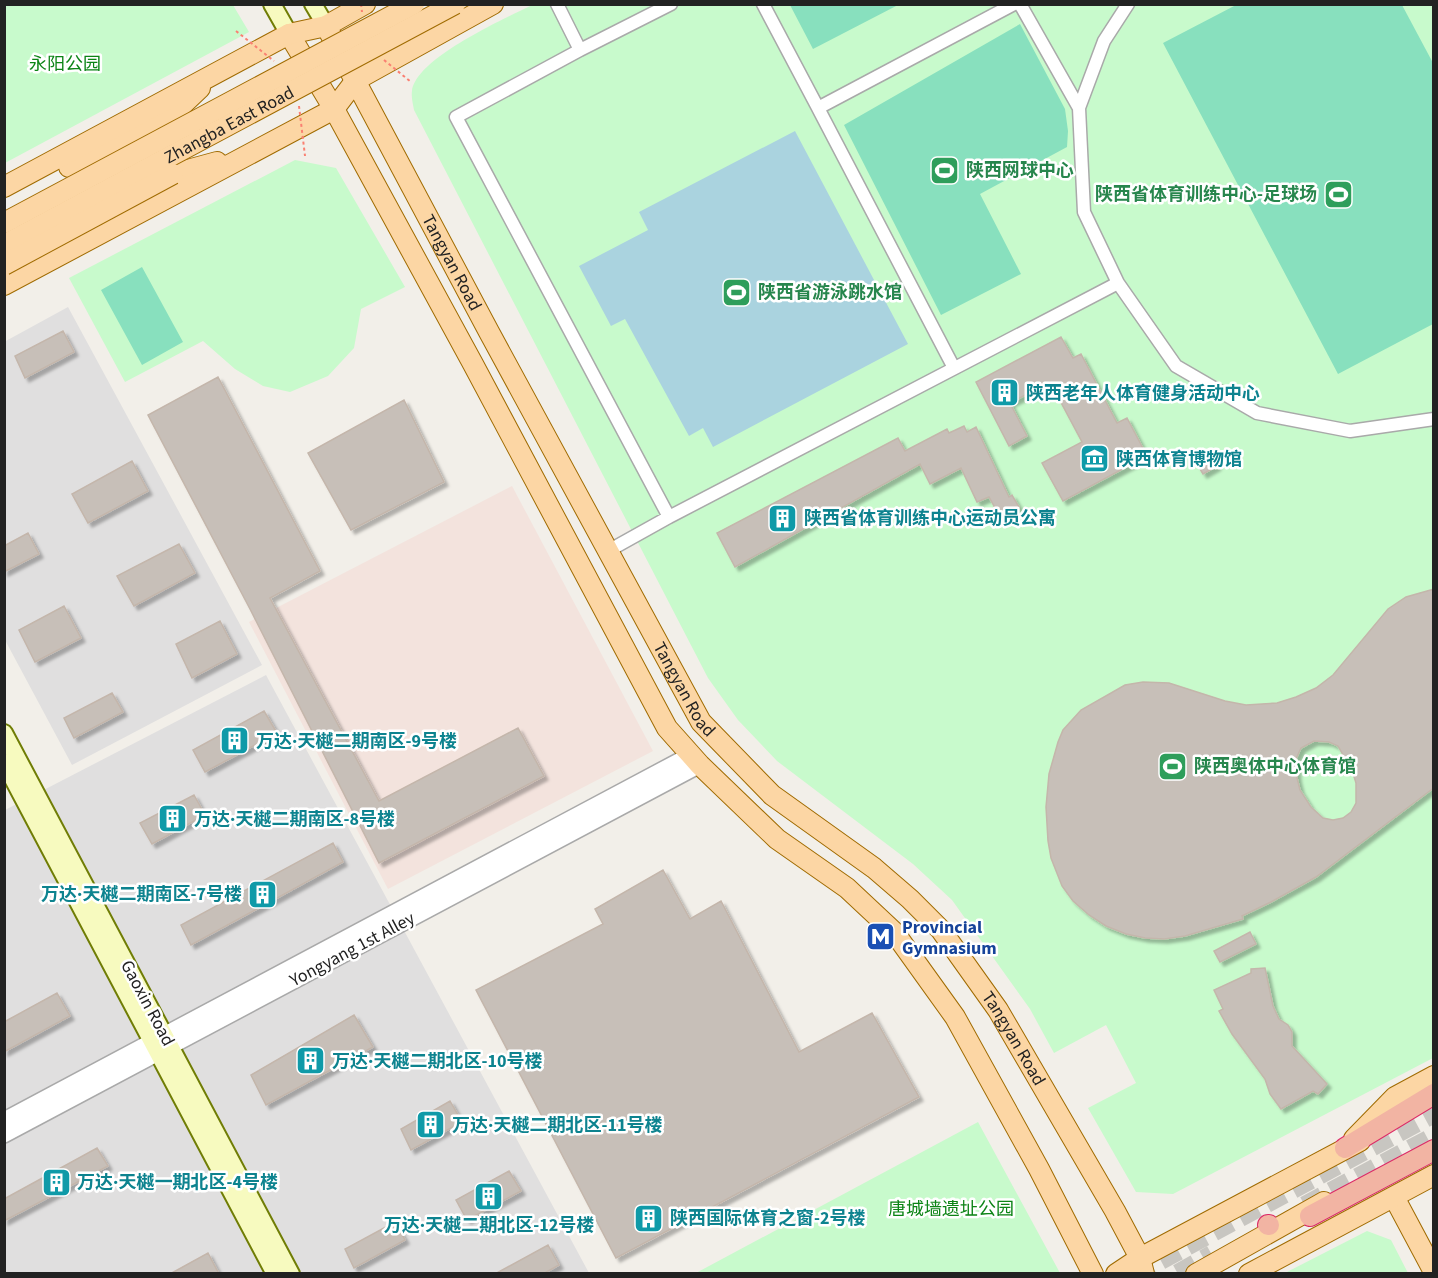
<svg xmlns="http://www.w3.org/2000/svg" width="1438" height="1278" viewBox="0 0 1438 1278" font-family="'Source Sans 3','Noto Sans SC',sans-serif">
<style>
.residential{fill:#e0dfdf}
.military{fill:#f3e3dd}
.park{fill:#c8facc}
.pitch{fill:#88e0be}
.water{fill:#aad3df}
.building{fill:#c7bfb8;stroke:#c4b6ab;stroke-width:1.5;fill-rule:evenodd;filter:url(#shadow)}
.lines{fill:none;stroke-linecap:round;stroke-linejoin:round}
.trunk-tunnel{stroke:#c8c6c1;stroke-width:20;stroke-dasharray:20 10;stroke-linecap:butt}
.minor-casing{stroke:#a9a9a9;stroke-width:15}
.tertiary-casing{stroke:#a9a9a9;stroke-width:18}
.secondary-casing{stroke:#707d05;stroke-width:20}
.primary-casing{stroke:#a06b00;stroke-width:22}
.trunk-casing{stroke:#dc2a67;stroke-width:22}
.minor{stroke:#fff;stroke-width:12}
.tertiary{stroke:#fff;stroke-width:15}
.secondary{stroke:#f7fabf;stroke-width:16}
.primary{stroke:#fcd6a4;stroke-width:20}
.trunk{stroke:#f2b4a3;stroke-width:20}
.primary-bridge-casing{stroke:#a06b00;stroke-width:22;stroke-linecap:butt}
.path-bridge{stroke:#fa8072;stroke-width:2;stroke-dasharray:3 3;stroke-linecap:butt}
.primary-bridge{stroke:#fcd6a4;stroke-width:20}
.labels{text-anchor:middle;stroke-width:5;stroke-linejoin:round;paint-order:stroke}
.park-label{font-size:18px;fill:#0c8416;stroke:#fff}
.street-label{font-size:18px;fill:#222;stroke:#fff}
.leisure-label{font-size:18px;font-weight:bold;fill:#27864d;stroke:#fff;text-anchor:start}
.culture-label{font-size:18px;font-weight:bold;fill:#0d838f;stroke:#fff;text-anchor:start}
.transit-label{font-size:18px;font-weight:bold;fill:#164399;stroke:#fff;text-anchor:start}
</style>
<defs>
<filter id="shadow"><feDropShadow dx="4" dy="4" stdDeviation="1.5" flood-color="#0004"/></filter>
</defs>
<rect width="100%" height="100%" fill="#f2efe9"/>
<path class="residential" d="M 68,307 L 262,665 L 72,765 L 5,640 L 4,342 Z
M 266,675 L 589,1273 L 5,1274 L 5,810 Z"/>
<path class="military" d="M 512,486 L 653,751 L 388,889 L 249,622 Z"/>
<path class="park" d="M 5,4 L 233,5 L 249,32 L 5,163 Z
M 532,5 L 1433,5 L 1433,1058 L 1173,1194 L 1136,1192 L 1088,1108 L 1136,1083 L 1106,1025 L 1054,1053 L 1030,1009 L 952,900 L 913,864 L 777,761 L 738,720 L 708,678 L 414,110 C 413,104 411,97 412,91 C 416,58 504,19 532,5 Z
M 295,160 L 336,168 L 405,287 L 361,309 L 354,348 L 328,376 L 290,392 L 263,386 L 235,369 L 203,341 L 125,382 L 69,278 Z
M 978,1122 L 1060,1273 L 696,1273 Z
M 1367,1231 L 1391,1240 L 1408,1273 L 1285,1273 Z"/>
<path class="pitch" d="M 790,5 L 898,5 L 813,49 Z
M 1236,5 L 1402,5 L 1433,63 L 1433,324 L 1338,374 L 1163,43 Z
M 1020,24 L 1065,109 L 1068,131 L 1067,147 L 980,194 L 1021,274 L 941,315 L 844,125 Z
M 142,267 L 183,342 L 142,365 L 101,290 Z"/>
<path class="water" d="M 795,131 L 908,344 L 713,447 L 703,428 L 689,436 L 625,319 L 611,326 L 579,266 L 648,230 L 639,212 Z"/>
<path class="building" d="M 63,331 L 74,352 L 25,378 L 15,356 Z
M 1061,337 L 1073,358 L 1081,354 L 1117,423 L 1127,418 L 1147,456 L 1063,501 L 1042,463 L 1082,442 L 1050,382 L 1010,403 L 1027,436 L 1009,446 L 976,382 Z
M 218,377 L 320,571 L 270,598 L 379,801 L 518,728 L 544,776 L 379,863 L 250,609 L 148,415 Z
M 404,400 L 444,482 L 351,530 L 308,453 Z
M 964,426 L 967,432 L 976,427 L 1009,497 L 1012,495 L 1019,507 L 1000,517 L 989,497 L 977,502 L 961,468 L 930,484 L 920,464 L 735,567 L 717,533 L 898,438 L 905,451 L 947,429 L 949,433 Z
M 1210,454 L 1217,466 L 1203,474 L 1196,462 Z
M 132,461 L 148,491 L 88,523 L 72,494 Z
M 28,533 L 39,554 L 4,572 L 4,546 Z
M 179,544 L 195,573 L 134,606 L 117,576 Z
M 1434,589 L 1434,788 L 1431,790 L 1316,877 L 1271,902 L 1242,916 L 1243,919 L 1185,936 L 1164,939 L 1145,938 L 1126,934 L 1106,926 L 1089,915 L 1073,901 L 1062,886 L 1051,858 L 1048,841 L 1046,807 L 1049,774 L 1058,742 L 1063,730 L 1081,710 L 1125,685 L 1143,682 L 1169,683 L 1225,701 L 1246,705 L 1277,703 L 1296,697 L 1316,688 L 1333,675 L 1388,609 L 1406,597 ZM 1314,741 L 1329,742 L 1338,746 L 1352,770 L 1356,783 L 1356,803 L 1351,812 L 1343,818 L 1333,820 L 1323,818 L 1311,807 L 1300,790 L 1297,778 L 1296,759 L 1301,748 Z
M 64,606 L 81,638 L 35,662 L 19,630 Z
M 220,621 L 237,654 L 192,678 L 176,644 Z
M 112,693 L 123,712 L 74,738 L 64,718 Z
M 264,711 L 277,733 L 205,772 L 193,750 Z
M 194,795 L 205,815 L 152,844 L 140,823 Z
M 333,843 L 343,862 L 191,945 L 181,925 Z
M 663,870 L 690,919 L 721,901 L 799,1052 L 872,1013 L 919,1097 L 616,1258 L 476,990 L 603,924 L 595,909 Z
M 1250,932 L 1256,944 L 1220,962 L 1214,951 Z
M 1265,968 L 1273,1006 L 1279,1019 L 1288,1025 L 1292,1032 L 1292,1046 L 1327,1084 L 1318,1094 L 1313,1091 L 1281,1109 L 1270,1094 L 1265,1079 L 1232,1034 L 1219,1011 L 1223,1009 L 1214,990 L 1251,973 L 1251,969 Z
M 57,993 L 70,1016 L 4,1052 L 4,1022 Z
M 354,1015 L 373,1047 L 266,1105 L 251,1075 Z
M 450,1101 L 462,1122 L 411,1150 L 401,1129 Z
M 97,1148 L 108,1166 L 4,1221 L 4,1199 Z
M 509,1171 L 521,1191 L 467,1220 L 456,1200 Z
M 395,1222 L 405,1240 L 354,1268 L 345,1249 Z
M 548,1245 L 559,1265 L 543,1274 L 495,1274 Z
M 208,1253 L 219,1274 L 170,1274 Z"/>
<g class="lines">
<path class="trunk-tunnel" d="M 1305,1206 L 1434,1137
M 1134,1274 L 1434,1113
M 1178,1274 L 1212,1255"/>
<defs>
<path id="minor" d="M 557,4 L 580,50 L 456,117 L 669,517 L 1118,283
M 763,4 L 818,108 L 1014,4
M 1020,4 L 1079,108
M 1128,4 L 1104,41 L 1079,108 L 1084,212 L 1118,283 L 1176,366 L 1257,413 L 1350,431 L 1434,419
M 580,50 L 671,4
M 818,108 L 954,368
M 608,551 L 669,517"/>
<path id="tertiary" d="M 4,1120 L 690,755
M 4,1135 L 700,765"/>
<path id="secondary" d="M 272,4 L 289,34
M 313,4 L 326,26
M 4,733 L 291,1274
M 4,762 L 275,1274"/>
<g id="primary">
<path id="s1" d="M 326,26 L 489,332 L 701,722 L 772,795 L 874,868 L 910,899 L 941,930 L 998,1010 L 1115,1211 L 1140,1258 L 1144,1274"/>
<path d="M 289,34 L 334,109 L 473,364 L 667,728 L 700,765 L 777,839 L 847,888 L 894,932 L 955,1017 L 1039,1169 L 1093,1274"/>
<path d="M 69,167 L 180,107 L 200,88"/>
<path d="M 173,174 L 217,162"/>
<path d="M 4,187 L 289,34 L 326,26 L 365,4"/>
<path d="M 4,285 L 334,109 L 356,80 L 493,4"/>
<path d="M 1354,1139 L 1395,1097 L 1434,1076"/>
<path d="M 1394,1197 L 1434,1272"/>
<path d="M 1116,1274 L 1140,1258 L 1360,1141"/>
<path d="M 1196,1274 L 1324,1202"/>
<path d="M 1249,1274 L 1434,1175"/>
</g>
<path id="trunk" d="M 1345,1148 L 1434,1094
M 1310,1216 L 1434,1150
M 1268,1225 L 1269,1225"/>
</defs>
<use href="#minor" class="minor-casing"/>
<use href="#tertiary" class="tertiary-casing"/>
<use href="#secondary" class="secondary-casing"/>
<use href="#primary" class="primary-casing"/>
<use href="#trunk" class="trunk-casing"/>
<use href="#minor" class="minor"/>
<use href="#tertiary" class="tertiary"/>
<use href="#secondary" class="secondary"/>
<use href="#primary" class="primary"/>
<use href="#trunk" class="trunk"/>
<defs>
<g id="primary-bridge">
<path d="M 4,223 L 414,4"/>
<path id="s2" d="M 4,245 L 455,4"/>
<path d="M 4,265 L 173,174"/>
</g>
</defs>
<use href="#primary-bridge" class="primary-bridge-casing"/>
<path class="path-bridge" d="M 361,4 L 362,12
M 236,31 L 274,61
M 384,60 L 411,82
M 299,106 L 305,156"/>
<use href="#primary-bridge" class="primary-bridge"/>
</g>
<defs>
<symbol id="stadium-square" viewBox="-11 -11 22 22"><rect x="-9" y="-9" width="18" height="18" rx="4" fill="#2e9e5b" stroke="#fff"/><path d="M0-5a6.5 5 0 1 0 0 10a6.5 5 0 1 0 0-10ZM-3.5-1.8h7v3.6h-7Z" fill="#fff"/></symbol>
<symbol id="building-square" viewBox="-11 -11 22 22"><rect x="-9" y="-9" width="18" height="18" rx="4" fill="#0f9aa8" stroke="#fff"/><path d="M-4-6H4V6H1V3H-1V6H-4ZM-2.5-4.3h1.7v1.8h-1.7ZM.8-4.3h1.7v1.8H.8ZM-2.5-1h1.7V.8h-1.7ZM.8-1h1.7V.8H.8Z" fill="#fff"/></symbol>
<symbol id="museum-square" viewBox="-11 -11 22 22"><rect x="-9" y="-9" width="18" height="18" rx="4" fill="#0f9aa8" stroke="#fff"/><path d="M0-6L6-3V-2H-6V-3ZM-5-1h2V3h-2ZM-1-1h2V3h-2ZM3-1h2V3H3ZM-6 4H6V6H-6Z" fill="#fff"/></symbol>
<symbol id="metro-square" viewBox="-11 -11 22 22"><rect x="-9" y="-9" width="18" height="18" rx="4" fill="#1a4fb4" stroke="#fff"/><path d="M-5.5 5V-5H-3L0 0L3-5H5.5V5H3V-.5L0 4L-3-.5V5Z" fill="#fff"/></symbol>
</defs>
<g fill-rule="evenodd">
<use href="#stadium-square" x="928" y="154" width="33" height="33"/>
<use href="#stadium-square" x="1322" y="178" width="33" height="33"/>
<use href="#stadium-square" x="720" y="276" width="33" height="33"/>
<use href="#building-square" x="988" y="376" width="33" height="33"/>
<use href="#museum-square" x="1078" y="442" width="33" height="33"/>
<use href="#building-square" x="766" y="502" width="33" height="33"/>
<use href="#building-square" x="218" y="724" width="33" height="33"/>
<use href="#stadium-square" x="1156" y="750" width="33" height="33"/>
<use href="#building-square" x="156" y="802" width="33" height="33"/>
<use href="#building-square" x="246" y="878" width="33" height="33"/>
<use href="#metro-square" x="864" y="920" width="33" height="33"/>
<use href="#building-square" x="294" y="1044" width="33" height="33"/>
<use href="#building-square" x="414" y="1108" width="33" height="33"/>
<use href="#building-square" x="40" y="1166" width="33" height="33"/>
<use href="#building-square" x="472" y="1180" width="33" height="33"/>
<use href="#building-square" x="632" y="1202" width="33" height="33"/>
</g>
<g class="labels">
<g class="park-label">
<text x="65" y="70">永阳公园</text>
<text x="951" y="1215">唐城墙遗址公园</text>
</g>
<g class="street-label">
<text dy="6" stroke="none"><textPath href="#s2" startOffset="255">Zhangba East Road</textPath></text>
<text dy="6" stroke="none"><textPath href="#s1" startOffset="268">Tangyan Road</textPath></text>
<text dy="6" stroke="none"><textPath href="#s1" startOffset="754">Tangyan Road</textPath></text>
<text transform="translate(352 949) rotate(-28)" y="6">Yongyang 1st Alley</text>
<text transform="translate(148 1003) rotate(62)" y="6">Gaoxin Road</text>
<text dy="6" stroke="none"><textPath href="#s1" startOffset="1240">Tangyan Road</textPath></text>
</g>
<g class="leisure-label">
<text x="966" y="176">陕西网球中心</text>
<text x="1317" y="200" text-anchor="end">陕西省体育训练中心-足球场</text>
<text x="758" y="298">陕西省游泳跳水馆</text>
<text x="1194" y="772">陕西奥体中心体育馆</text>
</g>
<g class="culture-label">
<text x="1026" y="399">陕西老年人体育健身活动中心</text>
<text x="1116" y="465">陕西体育博物馆</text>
<text x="804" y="524">陕西省体育训练中心运动员公寓</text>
<text x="256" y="747">万达·天樾二期南区-9号楼</text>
<text x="194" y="825">万达·天樾二期南区-8号楼</text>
<text x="242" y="900" text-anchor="end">万达·天樾二期南区-7号楼</text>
<text x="332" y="1067">万达·天樾二期北区-10号楼</text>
<text x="452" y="1131">万达·天樾二期北区-11号楼</text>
<text x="77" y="1188">万达·天樾一期北区-4号楼</text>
<text x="670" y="1224">陕西国际体育之窗-2号楼</text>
<text x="489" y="1231" text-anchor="middle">万达·天樾二期北区-12号楼</text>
</g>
<g class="transit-label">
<text x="902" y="933">Provincial<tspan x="902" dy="21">Gymnasium</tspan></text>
</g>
</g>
<rect width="1438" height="1278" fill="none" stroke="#222222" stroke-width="12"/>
</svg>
